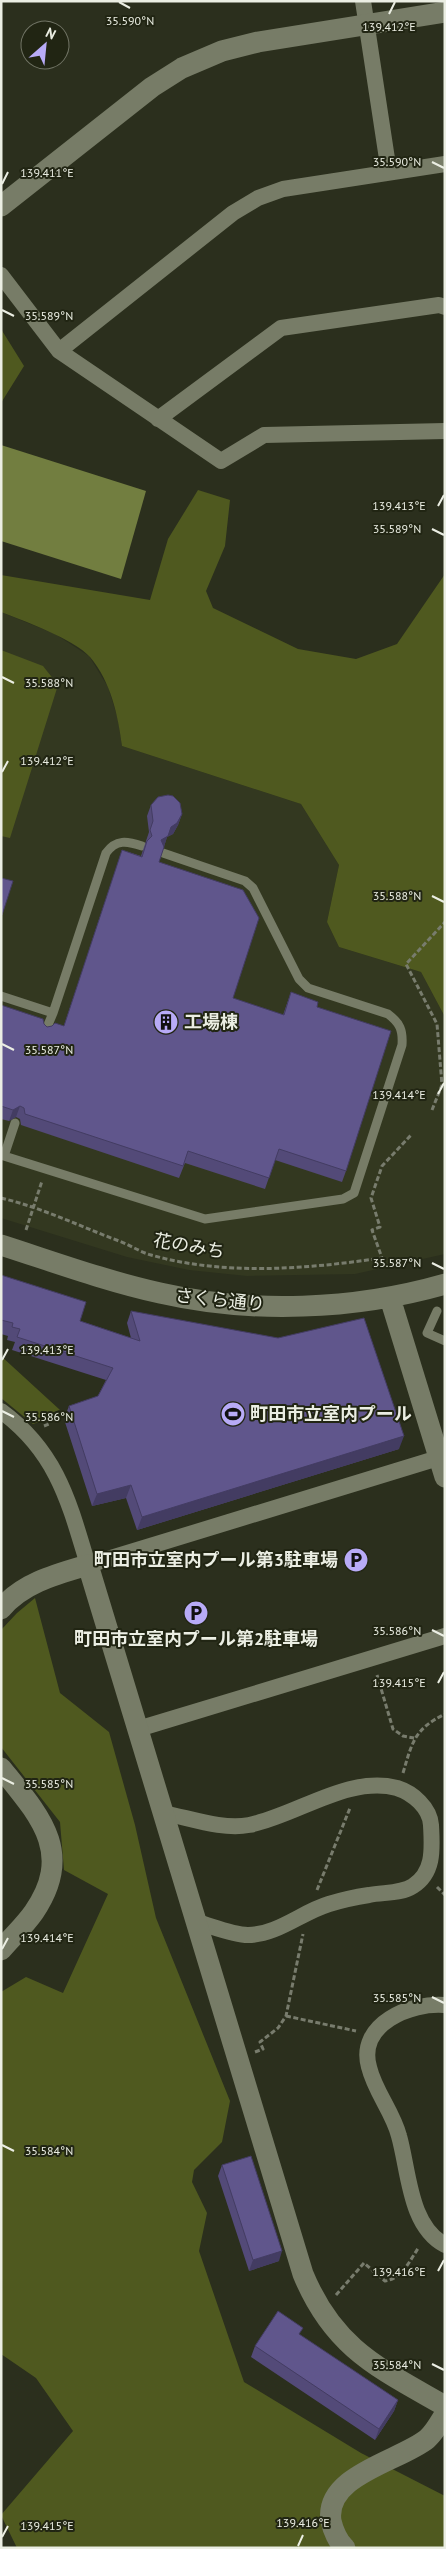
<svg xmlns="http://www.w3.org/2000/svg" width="446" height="2549" viewBox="0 0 446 2549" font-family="'PT Sans','Noto Sans JP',sans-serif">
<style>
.built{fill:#333820}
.green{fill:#4f591f}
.water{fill:#727e40}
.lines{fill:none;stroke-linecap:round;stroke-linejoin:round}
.path{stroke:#787c6d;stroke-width:3;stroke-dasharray:5 2.5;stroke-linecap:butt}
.service{stroke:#777c67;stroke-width:9}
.minor{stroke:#777c67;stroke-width:16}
.tertiary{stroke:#777c67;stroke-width:21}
.wall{fill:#534a78}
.shaded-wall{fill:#433c62}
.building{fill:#60568c;stroke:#433c62}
.ticks{fill:none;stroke:#ebeee3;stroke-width:2}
.labels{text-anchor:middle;stroke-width:4;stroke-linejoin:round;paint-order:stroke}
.poi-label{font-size:18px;font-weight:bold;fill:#ebeee3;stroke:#212513;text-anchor:start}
.street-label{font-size:18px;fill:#ebeee3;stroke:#212513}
.ticks-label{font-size:12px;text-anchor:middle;fill:#ebeee3;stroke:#212513;stroke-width:4;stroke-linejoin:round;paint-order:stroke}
</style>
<rect width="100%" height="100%" fill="#2b2f1d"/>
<path class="built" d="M 1,612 L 55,634 L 89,656 L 108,687 L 118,719 L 122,746 L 301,804 L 339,865 L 327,922 L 339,947 L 421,972 L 445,1017 L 445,1254 L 355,1274 L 247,1276 L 189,1270 L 127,1257 L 1,1218 Z"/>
<path class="green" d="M 1,329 L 24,366 L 1,403 Z
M 198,490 L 230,500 L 225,546 L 206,591 L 213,608 L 298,649 L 356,659 L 397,644 L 445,574 L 445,1017 L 421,972 L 339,947 L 327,922 L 339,865 L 301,804 L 122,746 C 118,715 111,682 90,657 C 74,639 24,621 1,612 L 1,575 L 150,600 L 168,539 Z
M 1,650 L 43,666 L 58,685 L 10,838 L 1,836 Z
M 1,1356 L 60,1410 L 44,1415 L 45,1420 L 33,1424 L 1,1398 Z
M 35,1598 L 60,1693 L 109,1732 L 135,1825 L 156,1918 L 230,2101 L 222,2142 L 194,2170 L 192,2182 L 207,2213 L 199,2251 L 244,2382 L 361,2453 L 445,2496 L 445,2548 L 17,2548 L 1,2515 L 73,2431 L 36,2378 L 1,2354 L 1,1992 L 26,1977 L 63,1993 L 108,1894 L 64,1870 L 60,1822 L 1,1747 L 1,1630 L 17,1613 Z"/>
<path class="water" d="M 1,445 L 146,491 L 121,579 L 1,541 Z"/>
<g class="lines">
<path class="path" d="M 432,1110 L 442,1085 L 437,1024 L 406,964 L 445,922
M 1,1198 C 43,1208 79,1226 119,1241 C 130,1245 140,1252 151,1255 C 225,1276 306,1269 382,1258 L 372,1230 L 380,1227 L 371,1198 L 382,1166 L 412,1134
M 26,1230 L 42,1181
M 44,1426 L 49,1424 L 47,1418 L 61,1413
M 377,1675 L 393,1729 L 403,1736 L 414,1738
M 403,1773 C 412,1743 414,1729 445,1714
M 437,1887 L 445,1895
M 317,1890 L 350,1808
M 286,2016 L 356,2031
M 255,2052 L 263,2049 L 260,2042 L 278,2028 L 286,2016 L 303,1934
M 336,2295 L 364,2263 L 385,2281 C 402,2279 410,2260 419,2247"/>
<path class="service" d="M 1,996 L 53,1013 L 106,853 C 116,839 127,841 142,846
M 45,1032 L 53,1013
M 1,1155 L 205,1219 L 343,1199 L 354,1193 L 402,1045 C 403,1030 400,1023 388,1014 L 308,988 L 299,979 L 253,888 L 245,881 L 163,853
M 4,1156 L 15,1123
M 437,1311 L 427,1333 L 445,1341"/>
<path class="minor" d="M 363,1 L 389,172
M 1,275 L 59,351 L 221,461 L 264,435 L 445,431
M 59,351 L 233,213 L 258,198 L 283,189 L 445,164
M 158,419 L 281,328 L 439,305 L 445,307
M 1,1411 C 57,1452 69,1502 88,1565 L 445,1456
M 138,1729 L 445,1636
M 163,1813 C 190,1818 222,1830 249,1825 C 296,1816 348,1775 397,1788 C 413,1793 430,1808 431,1825 C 432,1847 435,1872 413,1886 C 401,1894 383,1892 369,1895 C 356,1897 342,1900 329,1904 C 302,1912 277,1935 248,1935 C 232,1935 212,1926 197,1922
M 445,2005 C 411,2002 357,2024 369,2067 C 375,2092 393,2112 399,2136 C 409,2171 409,2226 445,2245"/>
<path class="tertiary" d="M 1,206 L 152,87 L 182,68 L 222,51 L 258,42 L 445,12
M 1,1245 C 54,1262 106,1281 160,1293 C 252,1314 354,1310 445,1284
M 390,1298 L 445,1477
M 1,1609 C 22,1583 57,1574 88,1565 L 303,2274 C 334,2349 379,2368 445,2406
M 1,1768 C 39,1815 75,1852 34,1912 C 25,1925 12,1937 1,1950
M 345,2548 C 338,2542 333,2530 331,2521 C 324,2475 400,2461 427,2439 C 435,2432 440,2422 445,2414"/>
</g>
<path class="wall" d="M 151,805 L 182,814 L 178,825 L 173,834 L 167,837 L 159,862 L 233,998 L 283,1015 L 291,992 L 317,1007 L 346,1171 L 342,1182 L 275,1160 L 265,1189 L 185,1163 L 179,1178 L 21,1125 L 20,1119 L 16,1117 L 9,1121 L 1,1119 L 1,1005 L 44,1024 L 47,1027 L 64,1026 L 122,850 L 141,856 L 149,832 L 147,816 Z
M 1,1275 L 80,1321 L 131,1338 L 127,1323 L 131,1311 L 399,1449 L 137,1530 L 126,1498 L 92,1506 L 64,1419 L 69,1406 L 98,1396 L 106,1380 L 12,1350 L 15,1342 L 7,1340 L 8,1336 L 1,1334 Z
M 222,2165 L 279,2261 L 249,2271 L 218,2176 Z
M 301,2336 L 398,2400 L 394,2411 L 375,2440 L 251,2357 L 255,2346 Z"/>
<path class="shaded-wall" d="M 182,814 L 178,825 L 173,834 L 167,837 L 164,847 L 161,840 L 171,827 Z
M 20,1106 L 16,1117 L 9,1121 L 13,1110 Z
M 404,1436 L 399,1449 L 137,1530 L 142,1517 Z
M 131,1485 L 126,1498 L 92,1506 L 97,1494 Z
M 282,2251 L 279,2261 L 249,2271 L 253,2260 Z
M 398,2400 L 394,2411 L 375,2440 L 379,2429 Z"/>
<path class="building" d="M 168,795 L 173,796 L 180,803 L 182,814 L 177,823 L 171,827 L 168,836 L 161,840 L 164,847 L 159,862 L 243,890 L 259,918 L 233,998 L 284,1015 L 291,992 L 318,1002 L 317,1007 L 391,1031 L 346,1171 L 279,1149 L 269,1178 L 188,1151 L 183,1166 L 25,1114 L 24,1108 L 20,1106 L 13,1110 L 1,1106 L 1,1005 L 43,1019 L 44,1024 L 47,1027 L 52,1026 L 55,1023 L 64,1026 L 122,850 L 142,857 L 147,841 L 152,836 L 150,830 L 153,821 L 151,805 L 158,797 Z
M 1,878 L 13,881 L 2,915 L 1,915 Z
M 1,1275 L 86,1302 L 80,1321 L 140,1341 L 131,1311 L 278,1338 L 364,1318 L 404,1436 L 142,1517 L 131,1485 L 97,1494 L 69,1406 L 98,1396 L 113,1368 L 17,1337 L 20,1329 L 12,1327 L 13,1323 L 1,1320 Z
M 251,2156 L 282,2251 L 253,2260 L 222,2165 Z
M 278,2311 L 303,2328 L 299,2334 L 398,2400 L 379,2429 L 255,2346 Z"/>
<path class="ticks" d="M 119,2 L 130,8M 389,14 L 395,2M 432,162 L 444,168M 2,184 L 8,172M 2,310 L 14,316M 438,506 L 444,495M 432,529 L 444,535M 2,677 L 14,683M 2,772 L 8,761M 432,896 L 444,902M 2,1044 L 14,1050M 438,1094 L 444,1083M 432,1263 L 444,1269M 2,1360 L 8,1349M 2,1411 L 14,1417M 432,1630 L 444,1636M 438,1683 L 444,1672M 2,1778 L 14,1784M 2,1949 L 8,1938M 432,1997 L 444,2003M 2,2145 L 14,2151M 438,2271 L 444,2260M 432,2364 L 444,2370M 2,2537 L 8,2526M 298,2546 L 303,2535"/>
<defs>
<symbol id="building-disc" viewBox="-11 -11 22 22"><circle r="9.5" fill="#b8abf7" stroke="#212513"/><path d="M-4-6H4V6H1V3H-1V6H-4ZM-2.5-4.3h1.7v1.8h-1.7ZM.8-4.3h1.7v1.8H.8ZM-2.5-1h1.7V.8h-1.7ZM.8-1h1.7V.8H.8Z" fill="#111"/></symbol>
<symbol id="stadium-disc" viewBox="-11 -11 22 22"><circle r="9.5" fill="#b8abf7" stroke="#212513"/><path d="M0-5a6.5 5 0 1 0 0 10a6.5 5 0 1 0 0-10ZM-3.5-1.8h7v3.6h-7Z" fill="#111"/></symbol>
<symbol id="parking-disc" viewBox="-11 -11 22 22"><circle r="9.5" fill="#b8abf7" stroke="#212513"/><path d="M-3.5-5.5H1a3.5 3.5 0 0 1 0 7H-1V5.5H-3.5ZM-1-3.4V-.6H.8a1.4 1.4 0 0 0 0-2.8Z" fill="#111"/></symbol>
</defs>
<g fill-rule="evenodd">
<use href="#building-disc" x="152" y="1008" width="28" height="28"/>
<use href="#stadium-disc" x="219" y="1400" width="28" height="28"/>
<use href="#parking-disc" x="342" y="1546" width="28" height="28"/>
<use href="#parking-disc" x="182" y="1599" width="28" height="28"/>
</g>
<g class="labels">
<g class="poi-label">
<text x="184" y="1028">工場棟</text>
<text x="250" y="1420">町田市立室内プール</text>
<text x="338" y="1566" text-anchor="end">町田市立室内プール第3駐車場</text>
<text x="196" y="1645" text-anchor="middle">町田市立室内プール第2駐車場</text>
</g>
<g class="street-label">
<text transform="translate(189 1246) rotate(10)" y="6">花のみち</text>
<text transform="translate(220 1300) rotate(6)" y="6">さくら通り</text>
</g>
</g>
<g class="ticks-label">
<text x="130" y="25">35.590°N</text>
<text x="389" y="31">139.412°E</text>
<text x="397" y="166">35.590°N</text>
<text x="47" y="177">139.411°E</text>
<text x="49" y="320">35.589°N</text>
<text x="399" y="510">139.413°E</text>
<text x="397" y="533">35.589°N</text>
<text x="49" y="687">35.588°N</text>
<text x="47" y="765">139.412°E</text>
<text x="397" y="900">35.588°N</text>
<text x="49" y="1054">35.587°N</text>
<text x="399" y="1099">139.414°E</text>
<text x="397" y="1267">35.587°N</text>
<text x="47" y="1354">139.413°E</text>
<text x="49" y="1421">35.586°N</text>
<text x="397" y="1635">35.586°N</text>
<text x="399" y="1687">139.415°E</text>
<text x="49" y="1788">35.585°N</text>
<text x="47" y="1942">139.414°E</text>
<text x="397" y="2002">35.585°N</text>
<text x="49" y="2155">35.584°N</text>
<text x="399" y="2276">139.416°E</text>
<text x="397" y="2369">35.584°N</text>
<text x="303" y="2527">139.416°E</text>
<text x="47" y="2530">139.415°E</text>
</g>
<rect width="446" height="2549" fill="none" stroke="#ebeee3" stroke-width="5"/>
<g transform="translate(45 45) rotate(27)"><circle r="24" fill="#212513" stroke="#727566"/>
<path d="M0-4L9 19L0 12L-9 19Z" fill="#b8abf7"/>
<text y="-8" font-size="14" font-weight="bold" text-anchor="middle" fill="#ebeee3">N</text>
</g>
</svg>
